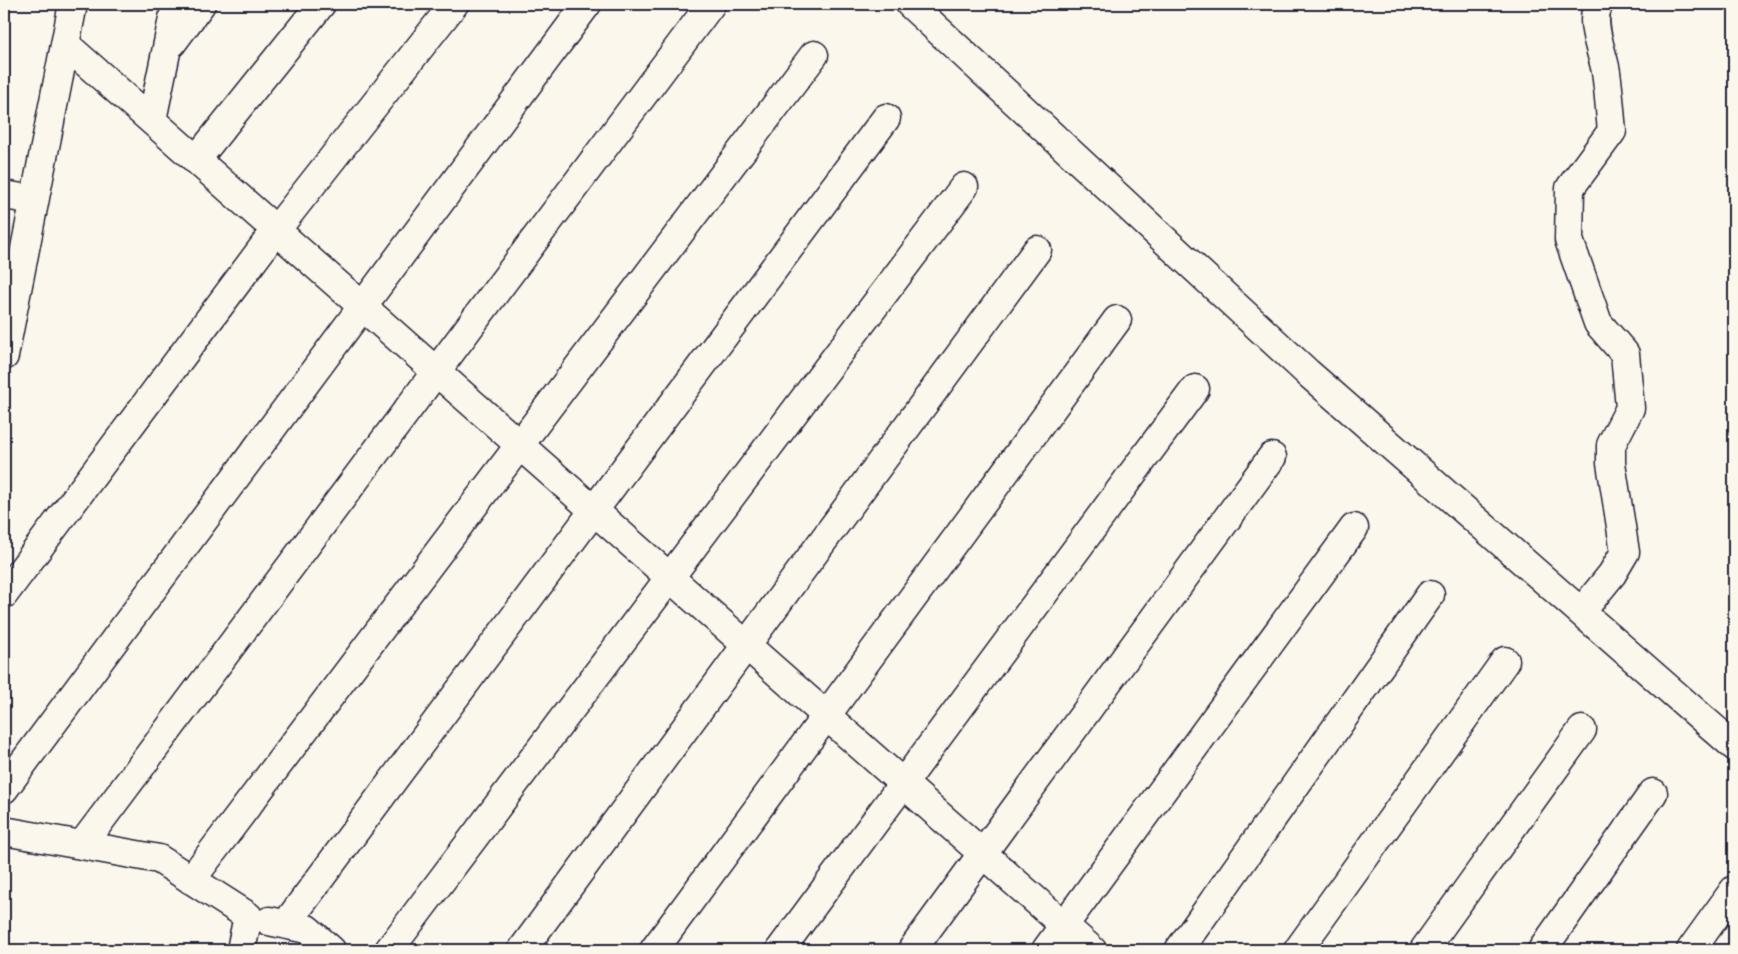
<svg xmlns="http://www.w3.org/2000/svg" width="1738" height="954" viewBox="0 0 1738 954" font-family="'Comic Neue',sans-serif">
<style>
.lines{fill:none;stroke-linecap:round;stroke-linejoin:round}
.minor-casing{stroke:#22223b;stroke-width:31}
.minor{stroke:#fbf7ec;stroke-width:28}
</style>
<rect width="100%" height="100%" fill="#fbf7ec"/>
<filter id="ink" filterUnits="userSpaceOnUse"><feTurbulence type="fractalNoise" baseFrequency=".02" numOctaves="2"/><feDisplacementMap in="SourceGraphic" scale="10" xChannelSelector="R" yChannelSelector="G"/><feConvolveMatrix kernelMatrix="1 2 1 2 8 2 1 2 1" color-interpolation-filters="sRGB"/></filter>
<g filter="url(#ink)">
<g class="lines">
<defs>
<path id="minor" d="M 910,4 L 1308,373 L 1734,746
M 172,43 L 201,4
M 65,44 L 1092,950
M 152,120 L 176,4
M 196,160 L 321,4
M 4,195 L 34,200
M 4,356 L 73,4
M 4,594 L 276,230 L 454,4
M 1581,612 L 1612,574 L 1625,552 L 1611,463 L 1611,445 L 1630,408 L 1625,354 L 1598,323 L 1569,240 L 1570,188 L 1612,131 C 1610,112 1609,92 1606,72 C 1603,53 1588,21 1599,4
M 4,789 L 587,4
M 4,831 L 159,859 L 248,916 L 241,950
M 82,845 L 711,4
M 191,880 L 814,55
M 269,921 L 307,929 L 331,950
M 286,924 L 886,118
M 389,950 L 964,187
M 522,950 L 1037,250
M 654,950 L 1117,320
M 780,950 L 1195,389
M 912,950 L 1272,457
M 1046,950 L 1354,528
M 1179,950 L 1430,595
M 1298,950 L 1505,661
M 1424,950 L 1582,730
M 1542,950 L 1653,793
M 1691,950 L 1734,890"/>
</defs>
<use href="#minor" class="minor-casing"/>
<use href="#minor" class="minor"/>
</g>
</g>
<rect width="1738" height="954" fill="none" stroke="#fbf7ec" stroke-width="20"/>
<rect x="10" y="10" width="1718" height="934" fill="none" stroke="#22223b" stroke-width="2" filter="url(#ink)"/>
</svg>
